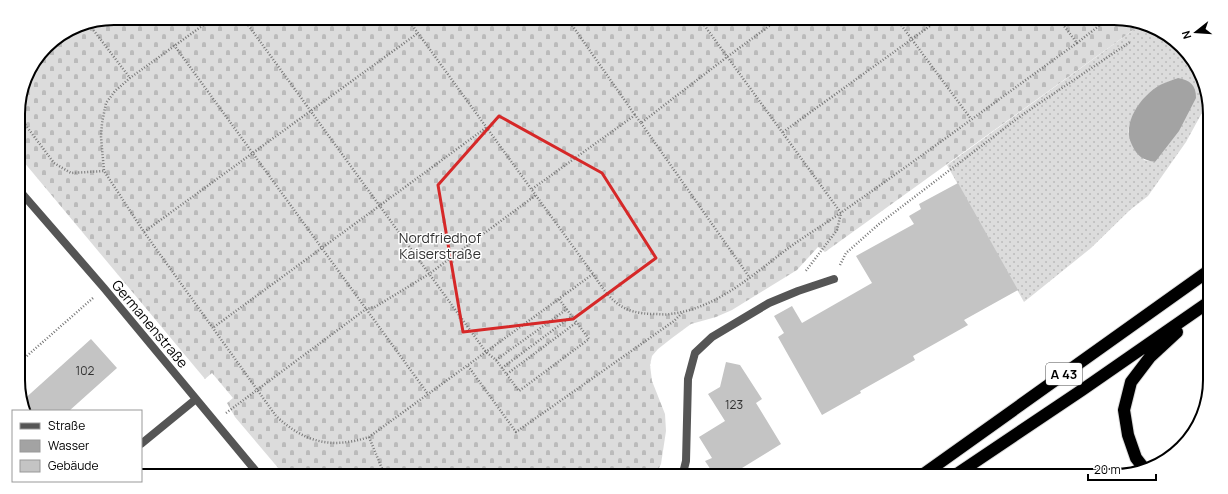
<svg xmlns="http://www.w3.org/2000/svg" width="1228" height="494" viewBox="0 0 1228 494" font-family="Manrope,sans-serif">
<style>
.grass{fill:url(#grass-dots);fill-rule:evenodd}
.cemetery{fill:url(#cemetery-stones)}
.water{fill:#a3a3a3}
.building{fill:#c4c4c4}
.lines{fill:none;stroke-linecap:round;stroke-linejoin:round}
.highway-casing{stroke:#dbdbdb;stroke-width:14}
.path{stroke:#777;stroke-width:2.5;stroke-dasharray:1 2;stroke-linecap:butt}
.lane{stroke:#555;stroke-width:8}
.street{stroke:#555;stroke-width:8}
.highway{stroke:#000;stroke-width:12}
.marked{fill:none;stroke:#d62828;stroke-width:3;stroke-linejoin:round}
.labels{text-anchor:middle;stroke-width:3;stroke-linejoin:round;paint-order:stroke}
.number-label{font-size:12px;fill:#313131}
.shield{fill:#fff;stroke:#4c4c4c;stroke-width:1}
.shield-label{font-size:13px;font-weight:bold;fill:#000}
.park-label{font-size:14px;fill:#333;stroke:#fff}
.street-label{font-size:14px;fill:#000;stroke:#fff}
.rim{fill:none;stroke:#000;stroke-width:2}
</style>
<defs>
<pattern id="grass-dots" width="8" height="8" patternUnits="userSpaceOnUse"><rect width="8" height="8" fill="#dcdcdc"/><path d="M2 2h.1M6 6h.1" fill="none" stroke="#bbb" stroke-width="1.8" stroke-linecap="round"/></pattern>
<pattern id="cemetery-stones" width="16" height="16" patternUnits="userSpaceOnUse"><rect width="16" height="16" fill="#dcdcdc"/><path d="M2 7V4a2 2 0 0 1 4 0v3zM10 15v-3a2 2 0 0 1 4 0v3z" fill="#bbb"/></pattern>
</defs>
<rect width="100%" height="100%" fill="#fff"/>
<path class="grass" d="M 1143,23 L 1145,23 L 1190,55 L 1209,100 L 1186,142 L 1148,196 L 1130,210 L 1091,248 L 1024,302 L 947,165 ZM 1178,78 L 1155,162 L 1144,160 L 1128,132 C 1133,104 1151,87 1178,78 Z"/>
<path class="cemetery" d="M 114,18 L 1114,18 L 1143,23 L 825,252 L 818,247 L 797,270 L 732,310 L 716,317 L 691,324 L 672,338 L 658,349 L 652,356 L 650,365 L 652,381 L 665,414 L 666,431 L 661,464 L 655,476 L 285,476 L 235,417 L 227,403 L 233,398 L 212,373 L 205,379 L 18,155 L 18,107 L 28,72 L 50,42 L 77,25 Z"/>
<path class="water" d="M 1178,78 C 1190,80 1196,85 1196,98 L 1179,131 L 1155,162 C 1143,160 1137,156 1132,145 C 1121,123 1141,96 1160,85 C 1166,82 1172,80 1178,78 Z"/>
<path class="building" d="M 958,183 L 1018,290 L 964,320 L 968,325 L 913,356 L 915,360 L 860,391 L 861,393 L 822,415 L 778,337 L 784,333 L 774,316 L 792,306 L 802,323 L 872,283 L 856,256 L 914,224 L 909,216 L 921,209 L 919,204 Z
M 91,339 L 117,368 L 69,411 L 26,411 L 21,402 Z
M 726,362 L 740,365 L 762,399 L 756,403 L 781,444 L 729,476 L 715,476 L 705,461 L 712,458 L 699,437 L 725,421 L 708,394 L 720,387 Z"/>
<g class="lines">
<defs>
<path id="highway" d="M 1143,467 L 1136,458 L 1128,435 L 1124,410 L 1131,382 L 1150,357 L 1177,332
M 921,476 L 1207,272
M 954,476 L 1082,390 L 1206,304"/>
</defs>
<use href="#highway" class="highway-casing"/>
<path class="path" d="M 213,18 L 130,78 L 115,91 L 106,103 L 102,123 L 101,137 L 104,171 L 144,232 L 276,416 C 305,443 332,449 369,437 L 593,274
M 243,18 L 486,352 L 496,360 L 519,391 L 589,339 L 559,299
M 407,18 L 593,274 C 610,300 621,314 655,314 C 660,314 665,315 670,314 C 720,308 755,272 794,244 C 810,233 826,223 842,212 C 921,157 999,99 1077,43 L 1058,18
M 567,18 L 635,115
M 699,18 L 841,213 L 837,230 L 805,272
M 896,18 L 971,119
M 88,23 L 130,78
M 571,24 L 579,18
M 412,25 L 422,18
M 1077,43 L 1109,18
M 174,45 L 428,394
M 18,115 L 54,163 L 71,173 L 104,171
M 641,123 L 750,278
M 783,132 L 941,18
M 532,189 L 635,115 L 641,123 L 727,57 L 780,18
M 144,232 L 418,33
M 840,265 L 846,253 L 879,224 L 1022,115 L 1130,42
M 214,327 L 487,127
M 496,360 L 567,309
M 20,362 L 93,298
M 468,366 L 516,432 L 674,321 L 683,312
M 502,368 L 572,316
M 507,374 L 577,322
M 226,413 L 366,309 L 375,307 L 429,274 L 536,195
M 369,437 L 385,476"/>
<path class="lane" d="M 680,476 L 684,469 L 686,461 L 688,379 L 695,353 L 712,337 L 769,303 L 798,291 L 834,279"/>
<path class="street" d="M 19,190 L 104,288 L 260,476
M 141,444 L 196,399"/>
<use href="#highway" class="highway"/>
</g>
<path class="marked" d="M 499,116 L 602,173 L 656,258 L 573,319 L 463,332 L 438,185 Z"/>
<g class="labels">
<g class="number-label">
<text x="85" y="375">102</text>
<text x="734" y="409">123</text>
</g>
<rect class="shield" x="1046" y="363" width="36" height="22" rx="3"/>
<g class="shield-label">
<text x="1064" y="379">A 43</text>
</g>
<g class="park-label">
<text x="440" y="243">Nordfriedhof<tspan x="440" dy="16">Kaiserstraße</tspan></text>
</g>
<g class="street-label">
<text transform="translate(150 324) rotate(50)" y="5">Germanenstraße</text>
</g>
</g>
<path d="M0 0H1228V494H0ZM114 25H1114A89 89 0 0 1 1203 114V380A89 89 0 0 1 1114 469H114A89 89 0 0 1 25 380V114A89 89 0 0 1 114 25Z" fill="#fff" fill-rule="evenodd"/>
<path class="rim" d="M114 25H1114A89 89 0 0 1 1203 114V380A89 89 0 0 1 1114 469H114A89 89 0 0 1 25 380V114A89 89 0 0 1 114 25Z"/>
<rect x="12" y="410" width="130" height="72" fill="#ffffff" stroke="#999999"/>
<rect x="20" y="423" width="20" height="6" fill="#555555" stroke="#999999"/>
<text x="48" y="430" font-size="12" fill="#000000">Straße</text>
<rect x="20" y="440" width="20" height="12" fill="#a3a3a3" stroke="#999999"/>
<text x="48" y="450" font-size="12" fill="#000000">Wasser</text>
<rect x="20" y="460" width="20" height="12" fill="#c4c4c4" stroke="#999999"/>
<text x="48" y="470" font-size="12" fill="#000000">Gebäude</text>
<g transform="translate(1196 32) rotate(253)" stroke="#ffffff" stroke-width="3" paint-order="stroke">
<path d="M0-3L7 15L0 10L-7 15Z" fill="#000000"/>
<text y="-6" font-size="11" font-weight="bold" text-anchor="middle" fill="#000000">N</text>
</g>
<path d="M1088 474v6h68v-6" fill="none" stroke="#000000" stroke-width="2"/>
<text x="1094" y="474" font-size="12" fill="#000000" stroke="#ffffff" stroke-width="3" paint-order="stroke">20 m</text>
</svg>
